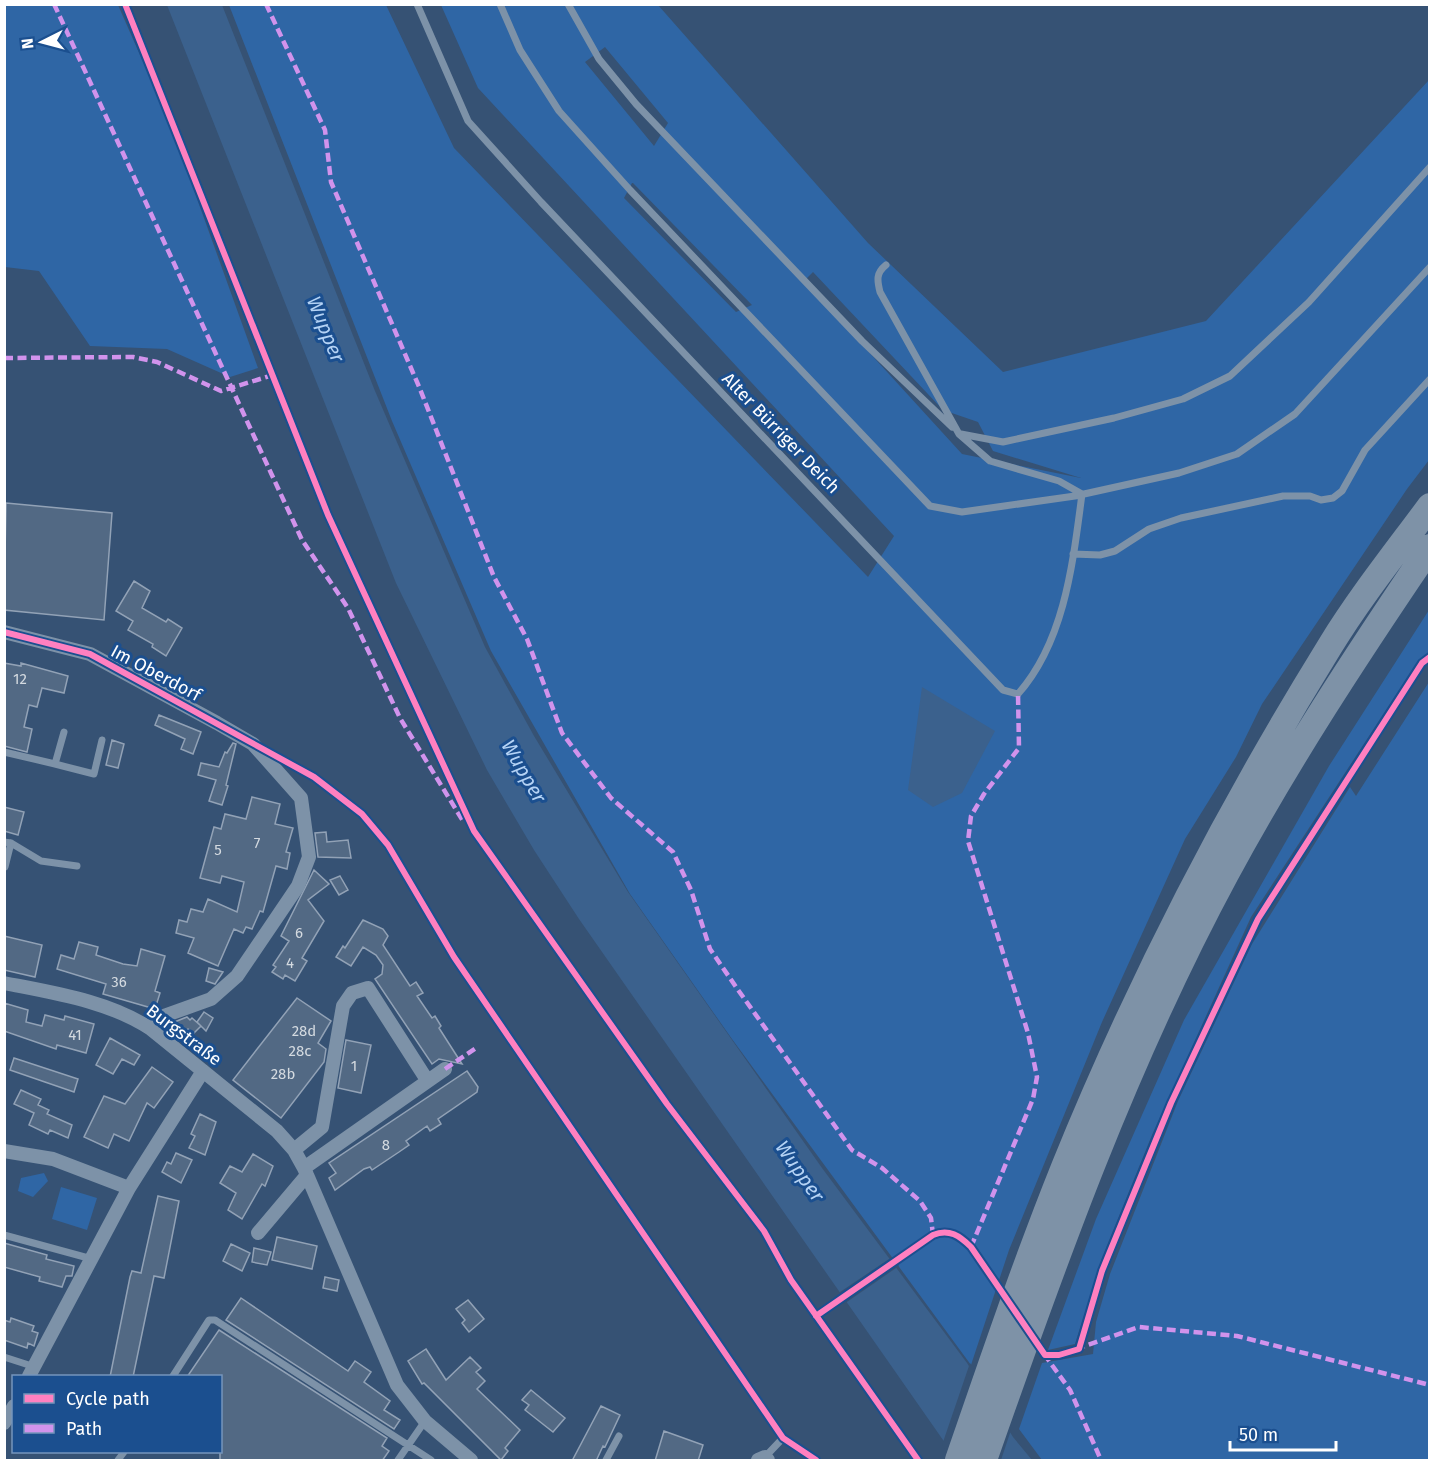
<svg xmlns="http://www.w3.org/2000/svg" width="1434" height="1465" viewBox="0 0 1434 1465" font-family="'Fira Sans',sans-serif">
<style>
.green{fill:#2f66a5;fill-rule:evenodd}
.water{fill:#3b618d}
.pier{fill:#365274}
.building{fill:#526984;stroke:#92a2b6;stroke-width:1.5}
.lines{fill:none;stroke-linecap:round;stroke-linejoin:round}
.service{stroke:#7d92a8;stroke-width:7}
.minor{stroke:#7d92a8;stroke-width:14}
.motorway{stroke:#7e92a7;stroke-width:26}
.quiet{stroke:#d193ec;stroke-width:4.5;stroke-dasharray:9 4.5;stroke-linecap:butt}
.cycleway-casing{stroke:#1b4f8f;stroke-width:10}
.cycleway{stroke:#ff80c0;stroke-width:6}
.labels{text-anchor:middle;stroke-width:6;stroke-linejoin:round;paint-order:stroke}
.number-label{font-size:15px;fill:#d4dae0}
.street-label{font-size:18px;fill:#fff;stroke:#1b4f8f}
.water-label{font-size:20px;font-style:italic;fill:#b5d3f5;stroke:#1b4f8f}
</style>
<rect width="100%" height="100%" fill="#365274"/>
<path class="green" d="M 5,4 L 118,5 L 169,121 L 258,368 L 230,377 L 167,349 L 90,346 L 39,271 L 5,267 Z
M 229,5 L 386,5 L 454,148 L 868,577 L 894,536 L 478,88 L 441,5 L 658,5 L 868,243 L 1003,372 L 1206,321 L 1429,80 L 1429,460 L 1407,489 L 1262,704 L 1236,757 L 1185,839 L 1102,1022 L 1009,1250 L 971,1365 L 732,1039 L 630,894 L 491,651 L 392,421 ZM 605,47 L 668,123 L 654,146 L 585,62 ZM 632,183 L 633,183 L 752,305 L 736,312 L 624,198 ZM 813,272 L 943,410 L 978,422 L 993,451 L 1081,478 L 962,454 L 804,281 Z
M 1429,610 L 1429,652 L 1416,664 L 1251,917 L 1152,1135 L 1102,1258 L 1075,1344 L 1048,1350 L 1096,1219 L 1184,1020 L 1329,766 Z
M 1429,682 L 1429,1460 L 1042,1460 L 1019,1429 L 1042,1363 L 1093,1354 L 1096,1322 L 1110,1274 L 1178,1101 L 1252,944 L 1350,787 L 1356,796 Z
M 44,1173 L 48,1181 L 33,1197 L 18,1191 L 21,1178 Z
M 61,1187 L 97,1198 L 87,1230 L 52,1219 Z"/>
<path class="water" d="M 167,5 L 222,5 L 375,391 L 485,647 L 534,736 L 628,892 L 822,1168 L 967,1363 L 1013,1437 L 1032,1460 L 957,1460 L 579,919 L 534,850 L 487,770 L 396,583 Z
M 922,687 L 995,731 L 962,793 L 933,807 L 908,790 Z"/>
<path class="pier" d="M 892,1257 L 899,1266 L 844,1304 L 837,1294 Z
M 970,1363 L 1011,1430 L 1001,1460 L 953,1460 L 942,1445 Z"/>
<path class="building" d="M 6,503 L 112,513 L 104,620 L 4,610 Z
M 134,581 L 150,591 L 142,608 L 166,622 L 168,619 L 182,628 L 166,656 L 152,647 L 153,644 L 128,630 L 133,621 L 116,611 Z
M 4,663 L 21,666 L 21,663 L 68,676 L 64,693 L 42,688 L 37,707 L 29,705 L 24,727 L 32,729 L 27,752 L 4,746 Z
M 159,715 L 201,732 L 193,754 L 181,749 L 185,739 L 155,725 Z
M 112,740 L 124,744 L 118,768 L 106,765 Z
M 233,743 L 236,744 L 226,785 L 228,786 L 222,805 L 209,801 L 216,780 L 198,775 L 201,763 L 219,767 L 225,752 L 227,753 Z
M 252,797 L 280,804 L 275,824 L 293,828 L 286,852 L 290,853 L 287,869 L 276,866 L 263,912 L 260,911 L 252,929 L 246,927 L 243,933 L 234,929 L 218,966 L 188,953 L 194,938 L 176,933 L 179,920 L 187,922 L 191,909 L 203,912 L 208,899 L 237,912 L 244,882 L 222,876 L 220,883 L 200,878 L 214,827 L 221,829 L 225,814 L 246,819 Z
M 4,807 L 24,812 L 18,835 L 4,831 Z
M 326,832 L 327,842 L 348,840 L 351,858 L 318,857 L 315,833 Z
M 314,870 L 329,884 L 308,900 L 324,921 L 302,958 L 307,961 L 295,981 L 285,975 L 283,979 L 272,972 L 276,967 L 273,965 L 289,941 L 281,936 Z
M 340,876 L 348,890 L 339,895 L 330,880 Z
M 363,920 L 383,929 L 388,936 L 383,945 L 410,986 L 416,982 L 423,993 L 417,996 L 432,1018 L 435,1016 L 441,1026 L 439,1028 L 462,1064 L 439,1059 L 432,1064 L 375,979 L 382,974 L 383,965 L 376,955 L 363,947 L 351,966 L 336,957 L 343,946 L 345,948 Z
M 4,936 L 42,945 L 35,977 L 4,970 Z
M 79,942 L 98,947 L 96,955 L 123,964 L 137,966 L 141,949 L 165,956 L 155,991 L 160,993 L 155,1009 L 103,994 L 106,984 L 57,969 L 61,955 L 74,959 Z
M 209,968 L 223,972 L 215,984 L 206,981 Z
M 297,998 L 331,1021 L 318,1043 L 326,1049 L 324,1062 L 281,1118 L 233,1080 Z
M 4,1003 L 28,1010 L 26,1022 L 42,1026 L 45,1015 L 64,1020 L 65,1016 L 94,1024 L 86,1053 L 57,1045 L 56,1049 L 4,1031 Z
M 204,1012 L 213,1018 L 206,1031 L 197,1022 Z
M 187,1017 L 190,1020 L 192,1018 L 201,1026 L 193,1034 L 188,1029 L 182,1035 L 179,1033 L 176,1036 L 167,1028 L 172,1023 Z
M 110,1038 L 140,1055 L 134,1065 L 122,1059 L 113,1074 L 96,1065 Z
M 346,1040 L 371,1045 L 361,1093 L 338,1088 Z
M 14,1058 L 78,1079 L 74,1092 L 10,1070 Z
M 152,1067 L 173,1082 L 154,1108 L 147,1103 L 129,1141 L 114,1134 L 108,1148 L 84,1137 L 104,1096 L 125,1104 Z
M 467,1071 L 478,1087 L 477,1092 L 438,1119 L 441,1124 L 430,1131 L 427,1126 L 406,1141 L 409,1145 L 399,1152 L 372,1170 L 370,1167 L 364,1169 L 335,1190 L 329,1178 L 336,1173 L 329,1163 Z
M 21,1090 L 41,1099 L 38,1105 L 49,1110 L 47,1114 L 72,1125 L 68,1138 L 50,1130 L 48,1134 L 29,1125 L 34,1113 L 14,1104 Z
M 200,1114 L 216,1122 L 205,1155 L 189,1148 L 195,1136 L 191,1134 Z
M 176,1153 L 192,1160 L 181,1183 L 162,1172 L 167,1162 L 171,1164 Z
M 253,1154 L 273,1166 L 265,1186 L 262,1184 L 242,1219 L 228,1210 L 236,1193 L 220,1183 L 230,1166 L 242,1172 Z
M 158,1196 L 179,1201 L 164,1278 L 154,1276 L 133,1377 L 110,1377 L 130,1277 L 132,1271 L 141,1273 Z
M 277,1237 L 317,1246 L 312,1269 L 272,1260 Z
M 4,1243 L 47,1255 L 46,1259 L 74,1266 L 72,1276 L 66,1276 L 62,1287 L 39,1281 L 40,1277 L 4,1267 Z
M 231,1244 L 250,1253 L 242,1271 L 223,1261 Z
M 254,1248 L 271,1252 L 267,1265 L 252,1262 Z
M 325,1277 L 339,1280 L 337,1291 L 323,1288 Z
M 241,1298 L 348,1371 L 355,1361 L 371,1372 L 364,1382 L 390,1401 L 384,1410 L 400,1420 L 394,1429 L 226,1320 Z
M 468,1300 L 484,1319 L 469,1332 L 462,1323 L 465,1320 L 456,1309 Z
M 11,1318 L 34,1326 L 32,1331 L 38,1333 L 34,1346 L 28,1343 L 27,1348 L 4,1340 L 4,1320 L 10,1322 Z
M 219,1330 L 387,1438 L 382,1446 L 389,1451 L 382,1461 L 220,1461 L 220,1377 L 187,1377 Z
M 426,1349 L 446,1380 L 470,1357 L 481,1368 L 476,1372 L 485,1381 L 477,1389 L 520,1430 L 505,1448 L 508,1451 L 501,1460 L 424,1383 L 422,1384 L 408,1361 Z
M 531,1390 L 565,1418 L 553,1432 L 525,1410 L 529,1405 L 522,1400 Z
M 601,1406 L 620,1415 L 605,1447 L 603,1446 L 596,1461 L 572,1461 Z
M 664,1431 L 703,1445 L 698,1461 L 655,1461 Z"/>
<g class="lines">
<path class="service" d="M 417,4 L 468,121 L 541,202 L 1003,690 L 1018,694 C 1065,641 1073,562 1082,494 L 1059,481 L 990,461 L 959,434 L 880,292 C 877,280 876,273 886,265
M 500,4 L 520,50 L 559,111 L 630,190 L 930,506 L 962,512 L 1075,496 L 1179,473 L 1237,454 L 1295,414 L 1430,267
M 568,4 L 599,59 L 636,104 L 862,341 L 952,427
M 961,434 L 1003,442 L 1114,418 L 1183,399 L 1230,376 L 1309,302 L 1430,167
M 1073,554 L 1100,555 L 1115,551 L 1149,529 L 1181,518 L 1283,496 L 1310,496 L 1321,500 L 1333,498 L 1342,491 L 1365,450 L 1430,379
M 4,752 L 55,764 L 64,732
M 55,764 L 94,774 L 102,740
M 4,842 L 11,843 L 5,867
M 11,843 L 41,861 L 77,866
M 4,1235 L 92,1259
M 4,1357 L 35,1367
M 173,1376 L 209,1320 L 215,1320 L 431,1460
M 765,1457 L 783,1438 L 816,1460
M 118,1460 L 124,1452
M 398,1460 L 425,1421
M 606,1460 L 619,1436"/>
<path class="minor" d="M 4,632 L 90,654 L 217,723 L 253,744 L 301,798 L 309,857 L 298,886 L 237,976 L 211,999 L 158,1018 L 151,1029
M 4,983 C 54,993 109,1001 151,1029 L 277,1131 L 294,1150 L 304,1168 L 397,1385 L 425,1421 L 471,1460
M 294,1150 L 322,1127 L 343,1006 L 352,993 L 368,988 L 427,1080
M 4,1151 L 53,1159 L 129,1188
M 304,1168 L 445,1069
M 258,1233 L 307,1175
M 29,1376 L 129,1188 L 203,1071
M 4,1423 L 14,1406
M 758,1460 L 765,1457 L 768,1460"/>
<path class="motorway" d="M 958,1460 C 992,1362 1025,1264 1064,1167 C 1137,987 1228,811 1330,646 C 1360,597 1396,552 1430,506
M 984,1460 C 1054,1260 1125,1061 1226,874 C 1287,761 1358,653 1430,547"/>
<path class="quiet" d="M 54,4 L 302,540 L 348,608 L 400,718 L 463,821
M 266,4 L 325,130 L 331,182 L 420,389 L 494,577 L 527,639 L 562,733 L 611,798 L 673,852 L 691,890 L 710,949 L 736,987 L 852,1150 L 882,1168 L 920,1201 L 931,1218 L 933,1235
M 4,358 L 133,357 L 157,362 L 221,391 L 273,375
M 445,1069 L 476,1048
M 971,1247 L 1033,1099 L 1037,1077 L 1028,1033 L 968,841 L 971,816 L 984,794 L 1019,748 L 1018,694
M 1076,1349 L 1139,1327 L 1237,1336 L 1430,1385
M 1044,1354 L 1070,1390 L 1101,1460"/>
<defs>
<path id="cycleway" d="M 125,4 L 328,515 L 474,831 L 667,1104 L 764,1231 L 791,1280 L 918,1460
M 4,632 L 90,654 L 314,777 L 362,814 L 388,845 L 454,957 L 783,1438 L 816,1460
M 816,1316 L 933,1235 C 949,1228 960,1236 971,1247 L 1045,1355 L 1059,1355 L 1079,1349 L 1102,1271 L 1171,1103 L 1258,919 L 1422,663 L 1430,657"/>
</defs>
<use href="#cycleway" class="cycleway-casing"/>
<use href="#cycleway" class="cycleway"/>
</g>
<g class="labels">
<g class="number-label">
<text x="20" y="684">12</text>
<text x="257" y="848">7</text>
<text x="218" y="855">5</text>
<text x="299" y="938">6</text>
<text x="290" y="968">4</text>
<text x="119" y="987">36</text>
<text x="304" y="1036">28d</text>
<text x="75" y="1040">41</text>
<text x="300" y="1056">28c</text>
<text x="354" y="1071">1</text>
<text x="283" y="1079">28b</text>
<text x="386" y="1150">8</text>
</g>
<g class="street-label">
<text transform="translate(781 433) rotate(46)" y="6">Alter Bürriger Deich</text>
<text transform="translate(156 673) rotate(28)" y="6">Im Oberdorf</text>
<text transform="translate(184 1035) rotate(37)" y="6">Burgstraße</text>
</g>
<g class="water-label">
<text transform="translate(326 329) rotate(68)" y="7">Wupper</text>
<text transform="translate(524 771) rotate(60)" y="7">Wupper</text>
<text transform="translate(800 1171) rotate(55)" y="7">Wupper</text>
</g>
</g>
<rect width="1434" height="1465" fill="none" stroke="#ffffff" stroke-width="12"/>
<rect x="12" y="1375" width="210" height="78" fill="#1b4f8f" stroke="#7695bc" stroke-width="1.5"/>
<rect x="24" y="1394" width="30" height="9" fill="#ff80c0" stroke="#7695bc" stroke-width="1.5"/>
<text x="66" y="1405" font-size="18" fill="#ffffff">Cycle path</text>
<rect x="24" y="1424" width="30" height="9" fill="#d193ec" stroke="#7695bc" stroke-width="1.5"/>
<text x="66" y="1435" font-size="18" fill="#ffffff">Path</text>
<g transform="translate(42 42) rotate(264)" stroke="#1b4f8f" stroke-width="4.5" paint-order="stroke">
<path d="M0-4.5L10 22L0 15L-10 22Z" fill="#ffffff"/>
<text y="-9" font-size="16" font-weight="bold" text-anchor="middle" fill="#ffffff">N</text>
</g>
<path d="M1230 1441v9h106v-9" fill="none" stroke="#ffffff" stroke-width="3"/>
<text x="1239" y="1441" font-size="18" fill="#ffffff" stroke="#1b4f8f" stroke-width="4.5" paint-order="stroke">50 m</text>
</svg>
